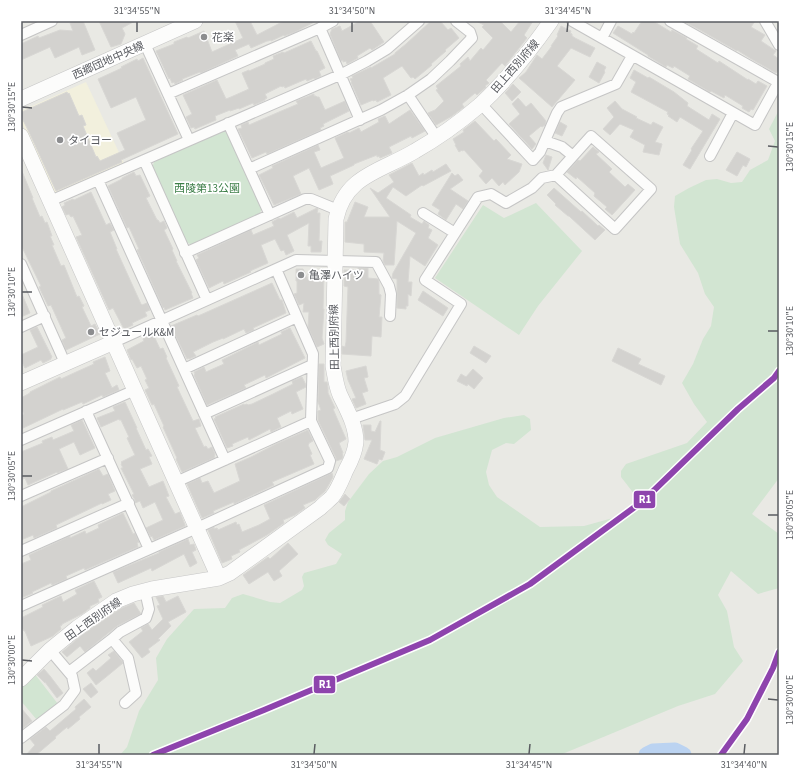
<svg xmlns="http://www.w3.org/2000/svg" width="800" height="776" viewBox="0 0 800 776" font-family="'Source Sans 3','Noto Sans JP',sans-serif">
<style>
.commercial{fill:#f2f0dd}
.green{fill:#d2e5d2}
.lines{fill:none;stroke-linecap:round;stroke-linejoin:round}
.river{stroke:#bbd3f1;stroke-width:17}
.building{fill:#d3d2cf;stroke:#d8d7d4}
.street-casing{stroke:#c5c5c5;stroke-width:12}
.secondary-casing{stroke:#c6c6c6;stroke-width:16}
.street{stroke:#fcfcfb;stroke-width:10}
.secondary{stroke:#fcfcfb;stroke-width:15}
.rail-1-casing{stroke:#fff;stroke-width:9}
.rail-1{stroke:#8e44ad;stroke-width:6}
.ticks{fill:none;stroke:#5a5c61;stroke-width:1.5}
.poi-dot{fill:#8c8d8f;stroke:#fff;stroke-width:1.5}
.labels{text-anchor:middle;stroke-width:3.5;stroke-linejoin:round;paint-order:stroke}
.poi-label{font-size:11px;fill:#5a5c61;stroke:#fff;text-anchor:start}
.street-label{font-size:11px;fill:#5a5c61;stroke:#fff}
.park-label{font-size:11px;fill:#3c7e47;stroke:#fff}
.line-badge{stroke:#fff;stroke-width:1.5}
.badge-label{font-size:11px;text-anchor:middle;font-weight:bold;fill:#fff}
.neatline{fill:none;stroke:#5a5c61;stroke-width:1.5}
.ticks-label{font-size:10px;text-anchor:middle;fill:#5a5c61}
</style>
<rect width="100%" height="100%" fill="#e9e9e4"/>
<path class="commercial" d="M 86,82 L 124,163 L 56,193 L 53,192 L 21,121 L 21,111 Z"/>
<path class="green" d="M 779,110 L 779,478 L 752,514 L 779,534 L 779,588 L 758,594 L 731,571 L 718,595 L 727,611 L 734,647 L 743,661 L 715,694 L 678,706 L 560,755 L 120,755 L 127,747 L 139,711 L 158,680 L 156,658 L 167,639 L 194,609 L 225,608 L 232,598 L 243,594 L 270,602 L 280,603 L 302,590 L 304,586 L 302,577 L 304,573 L 336,564 L 342,554 L 328,545 L 325,540 L 329,533 L 345,520 L 345,511 L 348,502 L 369,474 L 383,461 L 397,457 L 435,438 L 504,418 L 524,415 L 530,419 L 531,430 L 514,444 L 506,443 L 492,450 L 486,472 L 489,485 L 497,497 L 540,527 L 584,526 L 620,516 L 635,503 L 635,495 L 621,477 L 621,471 L 626,464 L 687,443 L 707,422 L 694,404 L 682,383 L 693,364 L 703,339 L 711,326 L 714,307 L 705,294 L 698,273 L 680,244 L 674,207 L 675,196 L 689,188 L 706,180 L 717,179 L 731,183 L 742,182 L 750,170 L 768,160 L 775,141 L 769,129 Z
M 222,131 L 228,133 L 262,208 L 259,215 L 192,245 L 186,242 L 152,168 L 154,162 Z
M 536,203 L 582,251 L 538,306 L 519,335 L 435,278 L 483,205 L 504,218 Z
M 34,673 L 58,704 L 37,720 L 21,701 L 21,685 Z"/>
<g class="lines">
<path class="river" d="M 647,755 L 653,752 L 675,751 L 683,755"/>
</g>
<path class="building" d="M 76,21 L 83,21 L 95,50 L 82,55 L 79,47 L 55,58 L 50,47 L 21,60 L 21,44 L 38,36 L 39,38 L 60,30 L 73,31 L 70,23 Z
M 99,21 L 135,21 L 122,28 L 125,34 L 121,44 L 111,47 Z
M 235,21 L 250,21 L 257,35 L 284,21 L 316,21 L 295,32 L 284,36 L 284,35 L 271,41 L 271,40 L 268,41 L 267,41 L 251,48 L 249,44 L 235,50 L 238,56 L 201,73 L 200,72 L 182,79 L 183,80 L 175,84 L 174,82 L 172,83 L 170,78 L 169,79 L 156,51 L 174,44 L 174,42 L 187,37 L 188,38 L 204,31 L 212,52 L 243,38 Z
M 360,21 L 370,21 L 384,42 L 372,50 L 370,48 L 357,56 L 358,58 L 347,64 L 346,61 L 343,62 L 343,60 L 341,61 L 330,34 L 332,29 L 340,26 L 342,31 Z
M 431,21 L 440,21 L 448,30 L 451,28 L 459,38 L 445,50 L 446,51 L 431,64 L 432,65 L 415,79 L 413,77 L 411,78 L 402,66 L 383,78 L 391,95 L 377,102 L 376,100 L 373,101 L 373,100 L 361,105 L 351,82 L 352,82 L 350,79 L 353,78 L 352,76 L 371,67 L 371,68 L 395,54 L 395,53 L 406,44 Z
M 476,21 L 500,21 L 511,32 L 520,21 L 533,21 L 524,35 L 527,38 L 505,66 L 502,63 L 486,80 L 489,83 L 485,86 L 486,87 L 477,95 L 475,93 L 462,104 L 464,107 L 452,116 L 436,125 L 428,113 L 435,110 L 444,101 L 436,90 L 438,89 L 436,86 L 461,66 L 460,64 L 468,57 L 470,61 L 481,48 L 483,50 L 493,38 L 482,27 L 484,25 Z
M 642,21 L 653,21 L 671,32 L 672,30 L 687,38 L 686,39 L 698,46 L 696,49 L 718,63 L 719,61 L 748,80 L 748,79 L 756,84 L 758,81 L 767,86 L 753,110 L 751,109 L 749,112 L 742,108 L 743,106 L 725,95 L 724,98 L 711,91 L 710,92 L 688,79 L 690,76 L 674,66 L 673,68 L 667,65 L 666,67 L 648,56 L 648,55 L 629,43 L 613,33 L 618,26 L 632,34 L 633,32 L 634,33 Z
M 683,21 L 755,21 L 751,27 L 765,35 L 761,41 L 776,51 L 773,55 L 779,59 L 779,69 L 776,73 L 753,60 L 737,50 L 737,51 L 700,30 Z
M 561,26 L 571,31 L 570,33 L 572,34 L 572,36 L 575,38 L 595,48 L 590,57 L 571,48 L 557,66 L 575,80 L 552,107 L 519,78 L 526,72 L 537,55 L 542,59 L 552,46 L 551,46 L 558,36 L 557,35 Z
M 311,41 L 316,51 L 317,51 L 325,68 L 319,71 L 321,76 L 315,79 L 314,78 L 307,81 L 306,79 L 285,88 L 284,86 L 282,87 L 281,86 L 265,94 L 267,98 L 265,99 L 265,100 L 261,102 L 254,105 L 253,103 L 239,109 L 239,108 L 230,111 L 230,110 L 215,116 L 216,120 L 195,129 L 194,127 L 191,128 L 186,117 L 192,114 L 183,95 L 217,80 L 226,99 L 231,97 L 249,89 L 242,73 L 249,70 L 249,71 L 265,64 L 265,63 L 274,59 L 273,56 L 283,52 L 284,53 Z
M 143,58 L 178,134 L 121,160 L 122,162 L 56,191 L 29,132 L 21,116 L 22,112 L 67,92 L 68,94 L 69,93 L 79,116 L 82,115 L 86,125 L 83,126 L 96,157 L 97,156 L 100,161 L 125,150 L 117,133 L 146,120 L 136,97 L 111,108 L 98,79 L 122,68 L 121,67 L 137,59 L 138,61 Z
M 597,62 L 606,67 L 604,71 L 605,72 L 599,83 L 589,77 Z
M 634,70 L 648,78 L 649,77 L 674,92 L 688,103 L 687,106 L 709,120 L 712,114 L 720,119 L 690,169 L 683,165 L 692,150 L 691,149 L 703,131 L 680,117 L 677,122 L 668,116 L 669,115 L 667,114 L 668,112 L 631,92 L 636,82 L 630,78 Z
M 513,84 L 521,92 L 512,101 L 505,93 Z
M 314,94 L 314,96 L 316,96 L 317,97 L 319,97 L 325,110 L 345,101 L 349,111 L 323,124 L 324,126 L 320,128 L 321,130 L 267,154 L 266,152 L 252,158 L 238,129 L 242,128 L 241,125 L 248,122 L 249,125 L 279,112 L 298,104 L 296,101 Z
M 518,98 L 526,107 L 531,103 L 546,121 L 545,125 L 542,127 L 541,126 L 529,136 L 536,144 L 532,149 L 509,124 L 520,114 L 512,104 Z
M 615,101 L 622,109 L 637,117 L 636,118 L 651,125 L 653,122 L 663,127 L 655,142 L 662,144 L 659,155 L 643,152 L 645,145 L 630,137 L 634,130 L 620,124 L 610,135 L 603,129 L 614,117 L 607,108 Z
M 410,110 L 425,131 L 412,138 L 411,136 L 389,147 L 392,153 L 380,158 L 379,156 L 377,157 L 377,155 L 354,164 L 354,165 L 330,176 L 333,184 L 319,190 L 309,168 L 293,176 L 301,194 L 274,205 L 259,175 L 273,168 L 272,166 L 318,145 L 320,150 L 314,152 L 321,168 L 344,158 L 335,138 L 348,132 L 349,133 L 359,128 L 361,132 L 379,122 L 378,119 L 385,116 L 389,124 Z
M 475,121 L 494,141 L 496,139 L 511,155 L 507,159 L 522,164 L 519,172 L 505,185 L 503,182 L 499,186 L 492,178 L 486,184 L 479,176 L 483,171 L 464,150 L 462,151 L 462,150 L 459,152 L 455,145 L 456,145 L 453,139 L 464,132 L 463,130 Z
M 560,122 L 567,126 L 562,136 L 555,133 Z
M 593,147 L 599,152 L 596,154 L 612,169 L 609,172 L 625,187 L 628,184 L 635,190 L 612,215 L 605,209 L 607,207 L 594,196 L 595,193 L 577,177 L 576,179 L 567,172 L 578,160 L 580,161 Z
M 737,152 L 750,159 L 746,167 L 743,165 L 737,176 L 726,170 Z
M 546,155 L 552,157 L 548,170 L 543,163 Z
M 412,163 L 419,176 L 423,173 L 424,175 L 432,170 L 433,172 L 446,164 L 451,171 L 423,186 L 422,185 L 406,196 L 393,187 L 386,198 L 411,215 L 410,217 L 422,224 L 424,221 L 429,225 L 428,228 L 432,230 L 428,238 L 438,245 L 425,266 L 410,256 L 408,282 L 412,282 L 411,296 L 408,294 L 408,306 L 406,306 L 406,309 L 397,308 L 397,279 L 392,278 L 393,273 L 416,233 L 397,221 L 394,265 L 385,265 L 383,261 L 384,253 L 364,252 L 364,244 L 345,242 L 345,222 L 347,222 L 355,202 L 368,207 L 364,217 L 390,217 L 370,188 L 378,193 L 394,182 L 389,175 Z
M 21,169 L 33,198 L 32,198 L 40,217 L 42,216 L 45,223 L 47,222 L 52,236 L 50,236 L 54,245 L 52,245 L 61,266 L 64,265 L 77,297 L 79,296 L 84,306 L 82,307 L 91,326 L 95,324 L 100,334 L 66,350 L 62,340 L 66,338 L 51,305 L 48,306 L 39,287 L 41,286 L 21,245 Z
M 134,172 L 136,176 L 140,175 L 150,196 L 146,198 L 157,220 L 158,220 L 160,223 L 164,221 L 167,228 L 164,230 L 173,249 L 172,250 L 177,261 L 176,261 L 192,293 L 191,293 L 193,298 L 165,310 L 164,307 L 163,308 L 144,265 L 137,250 L 139,249 L 129,227 L 127,228 L 108,186 L 122,179 L 122,178 Z
M 452,173 L 455,176 L 458,174 L 463,180 L 450,189 L 468,201 L 463,209 L 456,204 L 446,220 L 438,214 L 440,210 L 432,205 Z
M 554,188 L 581,212 L 582,211 L 598,226 L 599,225 L 605,230 L 595,240 L 569,216 L 568,216 L 555,205 L 556,204 L 547,195 Z
M 91,192 L 106,225 L 110,223 L 114,230 L 110,232 L 117,249 L 116,249 L 141,304 L 142,305 L 147,303 L 150,310 L 145,312 L 147,316 L 132,323 L 133,325 L 124,329 L 113,308 L 109,310 L 76,237 L 82,235 L 73,216 L 71,217 L 69,214 L 66,215 L 62,207 L 65,205 L 64,203 L 73,199 L 74,200 Z
M 317,208 L 318,209 L 317,213 L 320,213 L 319,241 L 322,241 L 321,252 L 311,252 L 311,246 L 308,246 L 309,223 L 287,235 L 294,251 L 286,255 L 284,250 L 281,251 L 275,239 L 261,245 L 268,263 L 250,271 L 251,272 L 224,284 L 223,281 L 209,288 L 196,260 L 199,258 L 197,255 L 251,230 L 253,235 L 274,226 L 272,222 L 279,218 L 280,219 L 294,212 L 297,218 Z
M 358,268 L 368,268 L 368,278 L 378,279 L 379,282 L 379,294 L 381,295 L 379,317 L 382,317 L 381,337 L 372,336 L 371,356 L 342,354 L 342,346 L 345,347 L 346,342 L 348,287 L 344,286 L 344,270 L 358,270 Z
M 296,269 L 303,269 L 308,279 L 308,272 L 323,272 L 323,275 L 324,275 L 323,309 L 324,309 L 322,338 L 324,344 L 317,347 L 308,327 L 309,312 L 303,312 L 304,303 L 299,305 L 294,294 L 297,293 L 297,281 L 296,281 Z
M 272,283 L 280,300 L 282,300 L 286,313 L 253,328 L 254,330 L 246,333 L 244,329 L 223,339 L 223,338 L 213,342 L 193,352 L 196,356 L 189,359 L 189,358 L 187,359 L 171,326 L 197,315 L 198,316 Z
M 423,291 L 448,308 L 443,316 L 418,300 Z
M 21,292 L 30,313 L 21,317 Z
M 37,327 L 52,357 L 51,358 L 51,359 L 43,363 L 41,360 L 25,368 L 21,360 L 21,355 L 38,347 L 30,330 Z
M 290,328 L 305,358 L 266,378 L 265,375 L 244,385 L 246,388 L 207,405 L 194,375 L 195,374 L 194,372 L 204,367 L 206,372 L 224,364 L 222,360 L 258,342 L 259,345 L 282,334 L 281,332 Z
M 153,334 L 160,349 L 163,348 L 167,357 L 166,358 L 179,386 L 177,387 L 193,421 L 199,419 L 201,426 L 195,428 L 204,447 L 206,446 L 208,449 L 212,447 L 215,454 L 214,458 L 182,472 L 176,459 L 177,458 L 163,427 L 164,426 L 154,404 L 152,405 L 145,390 L 149,388 L 145,380 L 147,379 L 141,366 L 137,368 L 132,359 L 131,360 L 127,350 L 144,341 L 143,339 Z
M 474,346 L 491,356 L 486,363 L 470,353 Z
M 618,348 L 641,359 L 638,364 L 665,376 L 661,385 L 612,361 Z
M 105,357 L 110,371 L 105,373 L 112,388 L 117,385 L 119,390 L 103,397 L 102,395 L 83,404 L 82,402 L 63,410 L 63,409 L 21,429 L 21,416 L 24,414 L 21,408 L 21,398 L 30,393 L 30,392 L 60,377 L 61,379 L 74,373 L 94,364 L 93,362 Z
M 319,364 L 324,364 L 324,382 L 327,382 L 328,388 L 328,393 L 335,408 L 333,409 L 346,439 L 339,443 L 343,453 L 342,453 L 343,456 L 342,459 L 336,461 L 336,458 L 318,420 L 318,411 L 321,410 L 318,402 Z
M 366,366 L 368,377 L 364,378 L 368,391 L 362,393 L 366,404 L 356,408 L 352,399 L 356,398 L 348,380 L 346,371 Z
M 473,369 L 483,378 L 474,389 L 468,384 L 467,386 L 457,381 L 461,374 L 466,377 Z
M 302,377 L 306,385 L 306,387 L 296,392 L 303,409 L 292,414 L 291,411 L 277,418 L 281,427 L 271,432 L 270,429 L 249,440 L 248,437 L 232,444 L 233,446 L 227,448 L 214,419 L 216,418 L 215,417 L 244,404 L 244,405 L 247,404 L 248,405 L 252,404 L 273,394 L 293,384 L 292,381 Z
M 125,402 L 137,428 L 136,428 L 146,450 L 148,449 L 152,456 L 149,457 L 152,464 L 140,469 L 149,487 L 163,481 L 169,496 L 166,497 L 175,514 L 180,512 L 185,525 L 185,526 L 154,540 L 152,536 L 151,537 L 146,528 L 163,520 L 155,502 L 143,508 L 140,501 L 135,503 L 135,500 L 132,495 L 134,494 L 121,468 L 123,468 L 121,464 L 122,463 L 121,462 L 135,455 L 127,438 L 129,437 L 121,420 L 119,420 L 119,419 L 101,427 L 97,418 L 115,411 L 113,407 Z
M 82,420 L 95,448 L 80,455 L 74,442 L 59,449 L 68,469 L 57,473 L 57,472 L 28,485 L 25,478 L 21,480 L 21,452 L 43,443 L 42,441 L 52,437 L 53,440 L 74,431 L 71,425 Z
M 380,421 L 381,421 L 380,450 L 385,452 L 382,460 L 379,459 L 377,464 L 364,459 L 372,440 L 365,440 L 363,425 L 371,425 L 371,431 L 375,432 Z
M 308,430 L 313,441 L 309,443 L 309,444 L 308,445 L 312,454 L 310,455 L 314,464 L 272,482 L 274,485 L 234,504 L 234,502 L 213,511 L 214,513 L 202,518 L 187,484 L 200,478 L 202,483 L 208,481 L 214,493 L 240,481 L 235,464 L 251,457 L 276,444 Z
M 99,469 L 103,476 L 108,474 L 115,491 L 108,494 L 111,500 L 102,504 L 102,503 L 56,525 L 57,528 L 34,538 L 33,535 L 21,540 L 21,507 L 51,492 L 51,491 Z
M 332,473 L 333,477 L 328,486 L 325,491 L 315,500 L 303,505 L 305,508 L 295,515 L 283,520 L 284,523 L 267,535 L 239,550 L 240,552 L 231,556 L 232,559 L 222,563 L 208,530 L 214,527 L 214,529 L 217,528 L 218,530 L 236,522 L 237,525 L 239,524 L 242,532 L 259,525 L 270,519 L 264,505 Z
M 345,494 L 350,499 L 344,506 L 339,502 Z
M 123,513 L 133,534 L 135,533 L 139,542 L 137,543 L 138,547 L 85,570 L 84,568 L 66,576 L 67,579 L 52,585 L 51,583 L 32,592 L 33,593 L 21,598 L 21,564 L 31,560 L 29,555 L 70,536 L 70,538 L 85,531 L 86,534 L 99,528 L 98,525 Z
M 188,539 L 190,545 L 194,544 L 196,550 L 192,552 L 197,563 L 190,567 L 184,554 L 152,571 L 151,568 L 118,583 L 113,572 L 159,553 L 159,552 Z
M 288,543 L 298,554 L 279,571 L 282,576 L 274,581 L 268,572 L 249,584 L 243,575 L 268,557 L 270,559 Z
M 94,581 L 102,597 L 98,599 L 99,602 L 90,606 L 90,608 L 82,614 L 62,624 L 62,625 L 60,626 L 61,629 L 53,636 L 31,646 L 25,631 L 24,631 L 21,626 L 21,618 L 43,607 L 42,605 L 61,596 L 63,602 L 77,594 L 75,590 Z
M 163,596 L 166,602 L 178,596 L 186,612 L 168,622 L 171,626 L 158,639 L 160,640 L 148,649 L 150,652 L 142,658 L 129,642 L 143,631 L 141,628 L 148,624 L 152,630 L 163,619 L 157,606 L 160,605 L 156,597 Z
M 134,603 L 141,614 L 117,626 L 85,652 L 80,646 L 67,657 L 62,652 L 82,635 L 120,609 Z
M 114,651 L 122,661 L 123,663 L 106,677 L 96,685 L 87,673 L 93,668 L 96,671 L 111,658 L 108,655 Z
M 44,669 L 50,676 L 63,693 L 57,698 L 45,682 L 45,683 L 37,675 Z
M 91,683 L 98,692 L 91,698 L 83,689 Z
M 84,699 L 91,707 L 79,717 L 80,719 L 68,729 L 67,727 L 55,737 L 56,738 L 36,755 L 26,755 L 35,745 L 30,739 L 46,727 L 50,731 L 76,709 L 75,707 Z
M 21,708 L 32,721 L 22,729 L 21,728 Z"/>
<g class="lines">
<defs>
<path id="street" d="M 572,21 L 755,125 L 779,81
M 670,21 L 778,82
M 765,21 L 779,45
M 320,28 L 360,120
M 21,35 L 52,21
M 602,38 L 611,21
M 145,44 L 189,140
M 168,94 L 320,28 L 333,21
M 408,95 L 437,138
M 481,104 L 533,160 L 540,152 L 557,113 L 561,107 L 616,84 L 632,56
M 228,123 L 270,215
M 545,141 L 562,147 L 573,156 L 591,136 L 651,189 L 615,229 L 556,175 L 573,156
M 710,156 L 733,113
M 144,160 L 207,300
M 249,169 L 381,110 L 408,95 L 431,79 L 450,61 L 472,38 L 470,32 L 456,21
M 98,180 L 225,460
M 50,201 L 342,74 L 367,61 L 387,49 L 419,21
M 423,213 L 455,233
M 185,253 L 305,199 L 311,199 L 338,210
M 21,264 L 65,363
M 21,327 L 45,316
M 114,342 L 296,260 L 376,262 L 389,286 L 391,294 L 390,316
M 184,369 L 297,317
M 86,411 L 149,549
M 204,414 L 312,365
M 351,419 L 395,404 L 405,396 L 461,304 L 425,280 L 478,197 L 491,194 L 506,203 L 532,188 L 542,178 L 556,175
M 21,440 L 135,390
M 176,482 L 311,421
M 21,496 L 108,458
M 21,551 L 129,503
M 21,606 L 197,528 L 328,468 L 330,461 L 311,421 L 313,354 L 276,269
M 112,639 L 120,632 L 146,618 L 149,609 L 145,591
M 69,672 L 112,639 L 128,658 L 136,693 L 125,703
M 21,738 L 64,705 L 75,690 L 72,676 L 50,650"/>
<path id="secondary" d="M 21,99 L 195,21
M 21,136 L 219,578
M 21,383 L 114,342
M 21,679 L 50,650 L 77,628 L 116,601 L 133,594 L 152,589 L 219,578 L 230,573 L 320,508 C 324,504 328,501 332,497 C 338,490 342,479 346,470 C 351,461 355,452 356,442 C 356,425 347,410 340,395 C 336,386 335,376 333,366 L 336,219 C 345,175 382,171 415,151 C 438,138 460,122 480,105 C 507,80 530,51 551,21"/>
</defs>
<use href="#street" class="street-casing"/>
<use href="#secondary" class="secondary-casing"/>
<use href="#street" class="street"/>
<use href="#secondary" class="secondary"/>
<defs>
<path id="rail-1" d="M 153,755 L 264,710 L 430,640 L 530,584 L 643,501 L 738,409 L 774,378 L 779,371
M 721,755 L 747,719 L 773,668 L 779,652"/>
</defs>
<use href="#rail-1" class="rail-1-casing"/>
<use href="#rail-1" class="rail-1"/>
</g>
<path class="ticks" d="M 137,32 L 137,22M 352,32 L 352,22M 567,32 L 568,22M 22,107 L 32,108M 768,146 L 778,147M 22,292 L 32,292M 768,331 L 778,331M 22,476 L 32,476M 768,515 L 778,515M 22,660 L 32,661M 768,699 L 778,700M 99,754 L 99,744M 314,754 L 315,744M 529,754 L 530,744M 744,754 L 745,744"/>
<g class="poi-dot">
<circle cx="204" cy="37" r="4"/>
<circle cx="60" cy="140" r="4"/>
<circle cx="301" cy="275" r="4"/>
<circle cx="91" cy="332" r="4"/>
</g>
<g class="labels">
<g class="poi-label">
<text x="212" y="41">花楽</text>
<text x="68" y="144">タイヨー</text>
<text x="309" y="279">亀澤ハイツ</text>
<text x="99" y="336">セジュールK&amp;M</text>
</g>
<g class="street-label">
<text transform="translate(108 60) rotate(-24)" y="4">西郷団地中央線</text>
<text transform="translate(515 66) rotate(-49)" y="4">田上西別府線</text>
<text transform="translate(334 337) rotate(-91)" y="4">田上西別府線</text>
<text transform="translate(93 619) rotate(-35)" y="4">田上西別府線</text>
</g>
<g class="park-label">
<text x="207" y="192">西陵第13公園</text>
</g>
</g>
<g class="line-badge">
<rect x="633" y="490" width="23" height="19" rx="4" fill="#8e44ad"/>
<rect x="313" y="675" width="23" height="19" rx="4" fill="#8e44ad"/>
</g>
<g class="badge-label">
<text x="645" y="503">R1</text>
<text x="325" y="688">R1</text>
</g>
<rect width="800" height="776" fill="none" stroke="#ffffff" stroke-width="44"/>
<rect x="22" y="22" width="756" height="732" class="neatline"/>
<g class="ticks-label">
<text x="137" y="14">31°34'55"N</text>
<text x="352" y="14">31°34'50"N</text>
<text x="568" y="14">31°34'45"N</text>
<text transform="translate(11 107) rotate(-90)" y="4">130°30'15"E</text>
<text transform="translate(789 147) rotate(-90)" y="4">130°30'15"E</text>
<text transform="translate(11 292) rotate(-90)" y="4">130°30'10"E</text>
<text transform="translate(789 331) rotate(-90)" y="4">130°30'10"E</text>
<text transform="translate(11 476) rotate(-90)" y="4">130°30'05"E</text>
<text transform="translate(789 515) rotate(-90)" y="4">130°30'05"E</text>
<text transform="translate(11 660) rotate(-90)" y="4">130°30'00"E</text>
<text transform="translate(789 700) rotate(-90)" y="4">130°30'00"E</text>
<text x="99" y="768">31°34'55"N</text>
<text x="314" y="768">31°34'50"N</text>
<text x="529" y="768">31°34'45"N</text>
<text x="744" y="768">31°34'40"N</text>
</g>
</svg>
